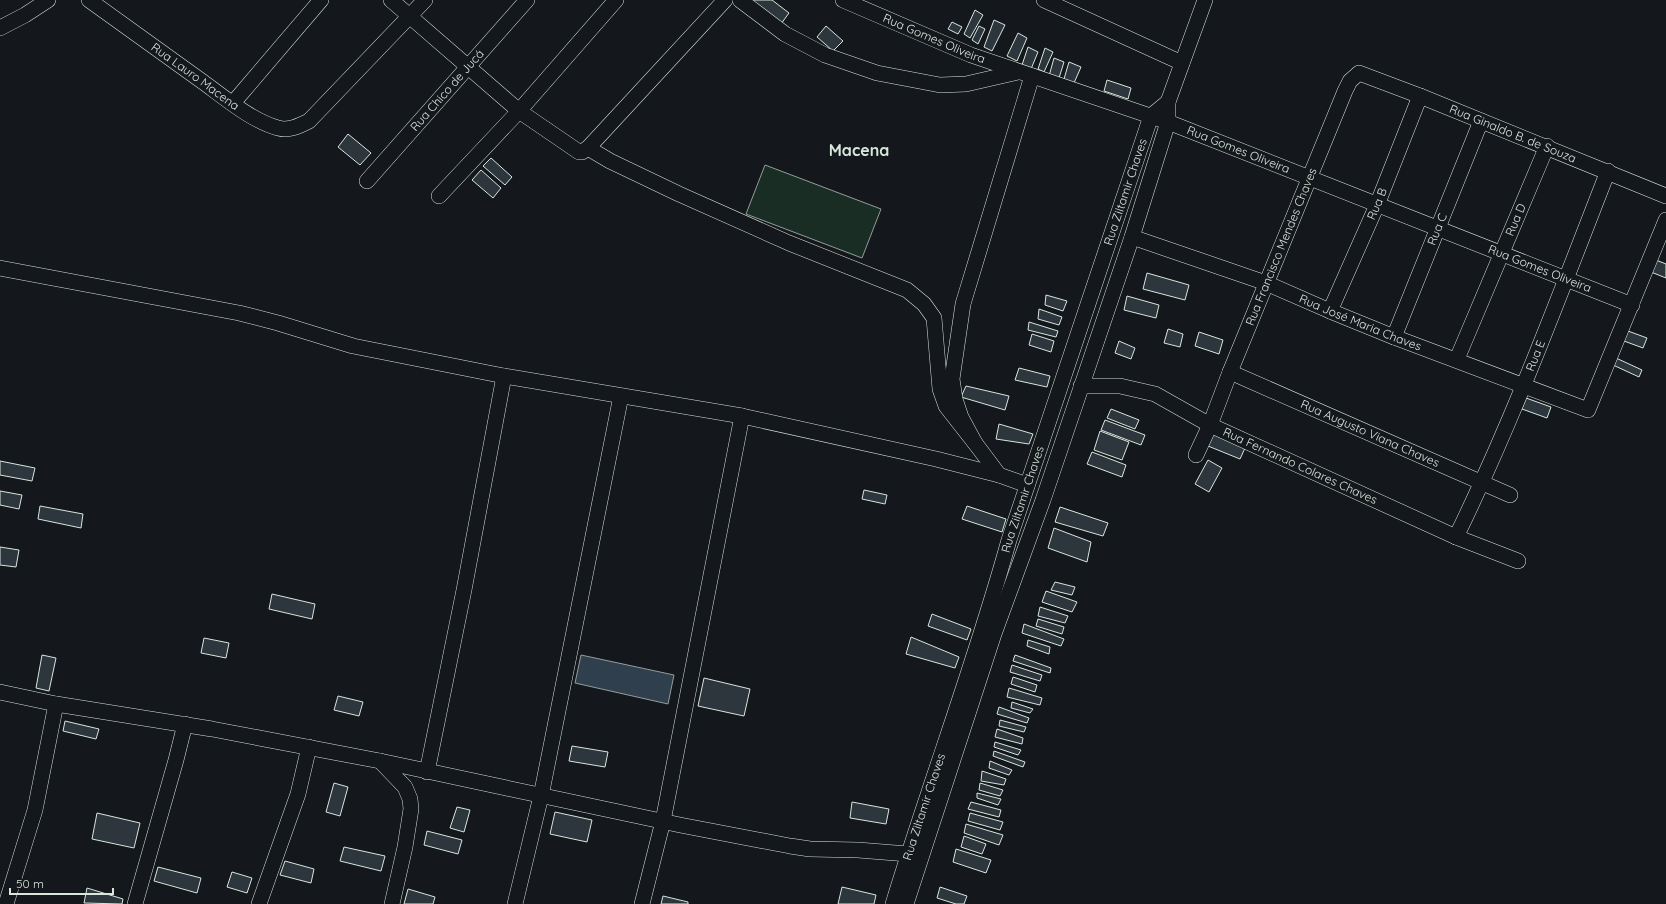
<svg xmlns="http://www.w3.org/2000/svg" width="1666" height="904" viewBox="0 0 1666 904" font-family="Quicksand,sans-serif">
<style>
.green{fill:#1a2d24;stroke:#939e99}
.water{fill:#2f3f4d;stroke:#939e99}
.building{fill:#2c363c;stroke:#d8e6dc}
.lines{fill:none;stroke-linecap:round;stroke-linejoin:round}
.minor-casing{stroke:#d8e6dc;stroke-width:16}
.minor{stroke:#14181c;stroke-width:15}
.labels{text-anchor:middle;stroke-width:3;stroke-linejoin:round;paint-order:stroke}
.street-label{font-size:12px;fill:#d8e6dc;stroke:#14181c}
.district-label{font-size:16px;font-weight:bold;fill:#d8e6dc;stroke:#14181c}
</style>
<rect width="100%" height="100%" fill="#14181c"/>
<path class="green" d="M 765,165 L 881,209 L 862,258 L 746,214 Z"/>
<path class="water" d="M 581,655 L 674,675 L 668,704 L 575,683 Z"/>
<path class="building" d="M 751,0 L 772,0 L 789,13 L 781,24 Z
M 975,10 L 983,15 L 970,38 L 964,34 Z
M 994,20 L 1005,25 L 992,51 L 984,47 Z
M 952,22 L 962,27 L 958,34 L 948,29 Z
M 826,26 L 843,41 L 833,51 L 817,37 Z
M 979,26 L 985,29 L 978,44 L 972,40 Z
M 1018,33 L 1027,38 L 1017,61 L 1007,56 Z
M 1028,47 L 1038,52 L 1031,69 L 1022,65 Z
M 1045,48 L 1053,52 L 1044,72 L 1038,69 Z
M 1054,58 L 1064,62 L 1059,78 L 1049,76 Z
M 1069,62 L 1081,67 L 1074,83 L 1064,79 Z
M 1107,80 L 1131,88 L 1128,99 L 1104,91 Z
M 348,134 L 371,153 L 360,165 L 338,147 Z
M 491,158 L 512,177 L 505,185 L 483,166 Z
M 481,170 L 501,188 L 493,198 L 472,180 Z
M 1656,260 L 1666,264 L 1666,278 L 1651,272 Z
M 1147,273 L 1189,285 L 1185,300 L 1143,289 Z
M 1046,295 L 1067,301 L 1063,311 L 1045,305 Z
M 1127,296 L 1159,305 L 1156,318 L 1124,310 Z
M 1039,309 L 1062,317 L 1059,325 L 1038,319 Z
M 1029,322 L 1058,331 L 1056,337 L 1028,330 Z
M 1168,329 L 1183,334 L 1180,347 L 1164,343 Z
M 1628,331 L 1647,338 L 1643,348 L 1624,341 Z
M 1199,332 L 1223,340 L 1219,354 L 1195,346 Z
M 1032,334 L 1054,341 L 1051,352 L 1029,345 Z
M 1119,341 L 1135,348 L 1131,359 L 1115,353 Z
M 1616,358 L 1642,370 L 1639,377 L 1613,365 Z
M 1019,368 L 1050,376 L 1047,387 L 1015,380 Z
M 966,386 L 1009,396 L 1005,410 L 961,397 Z
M 1526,398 L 1551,407 L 1547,418 L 1522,409 Z
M 1111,409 L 1139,420 L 1135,429 L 1107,418 Z
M 1105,420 L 1145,435 L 1141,445 L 1101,430 Z
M 999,424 L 1033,434 L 1029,444 L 996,439 Z
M 1100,431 L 1129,442 L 1122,460 L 1094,450 Z
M 1214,433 L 1245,448 L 1240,459 L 1208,446 Z
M 1092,452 L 1126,465 L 1122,477 L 1087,464 Z
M 1208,460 L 1222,468 L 1209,492 L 1195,484 Z
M 0,461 L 35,468 L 32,481 L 0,475 Z
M 864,490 L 887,495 L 885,504 L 862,499 Z
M 0,491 L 22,495 L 19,509 L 0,505 Z
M 40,506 L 83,514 L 81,528 L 38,519 Z
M 967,506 L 1006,519 L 1002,532 L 962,519 Z
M 1060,507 L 1108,523 L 1103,536 L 1055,522 Z
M 1054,528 L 1091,542 L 1087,562 L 1048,548 Z
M 0,547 L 19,550 L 16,567 L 0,565 Z
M 1055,582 L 1075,587 L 1072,595 L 1051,590 Z
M 1046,591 L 1077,602 L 1072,612 L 1042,602 Z
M 272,594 L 315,604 L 312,619 L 269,609 Z
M 1040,607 L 1068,616 L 1065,623 L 1038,616 Z
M 932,614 L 971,629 L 967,640 L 928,626 Z
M 1038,619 L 1064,627 L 1062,634 L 1036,626 Z
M 1024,624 L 1064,639 L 1061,646 L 1022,633 Z
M 911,637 L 959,657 L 955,668 L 906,654 Z
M 204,638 L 229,643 L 226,658 L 201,653 Z
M 1028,640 L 1050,647 L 1049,654 L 1027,646 Z
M 42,655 L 56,658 L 49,691 L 36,688 Z
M 1015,655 L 1051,668 L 1050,673 L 1013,661 Z
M 1012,665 L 1042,675 L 1040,681 L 1010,672 Z
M 1013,677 L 1037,685 L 1035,692 L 1011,684 Z
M 704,678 L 750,689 L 744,716 L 698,706 Z
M 1009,688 L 1042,698 L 1040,705 L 1007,697 Z
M 338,696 L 363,702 L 359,716 L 334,710 Z
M 1012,702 L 1033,709 L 1030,713 L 1011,708 Z
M 999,707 L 1029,718 L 1027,723 L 997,714 Z
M 1000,720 L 1026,727 L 1024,732 L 999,726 Z
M 65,721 L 99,729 L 96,739 L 63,731 Z
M 997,729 L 1023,738 L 1022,744 L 995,737 Z
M 995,742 L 1021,750 L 1018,755 L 994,747 Z
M 572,746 L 608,752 L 605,767 L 569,761 Z
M 994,751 L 1025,762 L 1023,767 L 993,756 Z
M 990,761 L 1012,770 L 1009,775 L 989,768 Z
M 982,771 L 1006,779 L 1004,785 L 981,781 Z
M 334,783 L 348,787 L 340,816 L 326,812 Z
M 980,783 L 1003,790 L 1000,796 L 979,790 Z
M 977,793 L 1001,799 L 998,805 L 977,798 Z
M 852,802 L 889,809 L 886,824 L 850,818 Z
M 971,802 L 1001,810 L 999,817 L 968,809 Z
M 457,807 L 470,810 L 464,832 L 450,828 Z
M 555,812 L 592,820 L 587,842 L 550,834 Z
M 97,813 L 140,823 L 134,848 L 92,839 Z
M 970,813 L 1003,822 L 1000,830 L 968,821 Z
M 966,824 L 1003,835 L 999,845 L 964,833 Z
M 427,831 L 462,840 L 458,854 L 424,845 Z
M 964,836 L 986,844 L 982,854 L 961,847 Z
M 344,847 L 385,856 L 381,871 L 340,861 Z
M 956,849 L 991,860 L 986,873 L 953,862 Z
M 285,861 L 314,869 L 311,883 L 280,875 Z
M 158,867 L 201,878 L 197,893 L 154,881 Z
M 232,872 L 252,878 L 247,893 L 227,887 Z
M 842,887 L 876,895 L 874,904 L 838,904 Z
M 940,887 L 967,896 L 964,904 L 956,904 L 937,898 Z
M 87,888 L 123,899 L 122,904 L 84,903 Z
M 408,889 L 435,897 L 433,904 L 404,904 Z
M 663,896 L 688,902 L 688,904 L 661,904 Z"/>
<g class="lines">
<defs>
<g id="minor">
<path id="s1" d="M 89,0 C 127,27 165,55 203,82 C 225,98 252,121 278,128 C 289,131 299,126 309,121 L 425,0"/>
<path d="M 391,0 L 519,111 L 579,152 L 582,152 L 588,148 L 725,0"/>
<path d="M 740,0 L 785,34 L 825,55 L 877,73 L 940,85 L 966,84 L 1018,72"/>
<path id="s2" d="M 843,0 L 971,55 L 1168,122 L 1632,305"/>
<path d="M 1044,0 L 1182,63"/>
<path d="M 0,28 L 25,15 L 48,0"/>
<path d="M 233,103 L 321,0"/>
<path d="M 588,148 L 610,161 L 679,194 L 789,243 L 907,290 L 924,304 L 934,318 L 940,389 L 946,406 L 975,443"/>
<path id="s3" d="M 367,181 L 527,0"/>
<path d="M 439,196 L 519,111 L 616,0"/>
<path id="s4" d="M 1132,237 L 1266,283 L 1330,311 L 1394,337 L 1588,410 L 1666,220"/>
<path d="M 0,268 L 239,313 L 278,323 L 353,346 L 504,376 L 742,416 L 936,459 L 999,475 L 1027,485"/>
<path id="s5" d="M 1330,311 L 1377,205 L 1420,96"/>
<path id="s6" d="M 1394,337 L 1481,121"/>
<path id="s7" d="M 1457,359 L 1547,146"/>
<path id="s8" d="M 1230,372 L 1510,495"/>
<path id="s9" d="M 1081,386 L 1120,386 L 1155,394 L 1210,425 L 1456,537 L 1518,561"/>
<path id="s10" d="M 1196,455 L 1210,425 L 1230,372 L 1345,91 L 1350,81 L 1359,73 L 1420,96 L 1666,196"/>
<path d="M 999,475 L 975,443 L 961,417 L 955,399 L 952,379 L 963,304 L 1032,76"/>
<path id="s11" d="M 1456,537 C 1514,418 1560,294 1608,171"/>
<path d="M 0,692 L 56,704 L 212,729 L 380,761 L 680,825 L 790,846 L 810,849 L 858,850 L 908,854"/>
<path d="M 380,761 L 405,787 L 410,799 L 411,809 L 405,847 L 392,904"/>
<path d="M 427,772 L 464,590 L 504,376"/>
<path d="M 6,904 L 35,810 L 56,704"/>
<path d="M 135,904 L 176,760 L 185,724"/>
<path d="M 259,904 L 298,794 L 309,747"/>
<path d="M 515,904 L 541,796 L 621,396"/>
<path d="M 642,904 L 663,821 L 742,416"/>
<path id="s12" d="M 893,904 C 930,782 975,663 1009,540 L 1151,116 L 1168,102"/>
<path d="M 906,904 L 994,634 L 1043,500 L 1132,237 L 1168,122 L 1168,102 L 1205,0"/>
</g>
</defs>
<use href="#minor" class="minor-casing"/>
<use href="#minor" class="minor"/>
</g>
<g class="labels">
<g class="street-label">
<text dy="4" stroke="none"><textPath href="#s2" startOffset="99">Rua Gomes Oliveira</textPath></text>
<text dy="4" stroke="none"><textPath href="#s1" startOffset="131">Rua Lauro Macena</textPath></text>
<text dy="4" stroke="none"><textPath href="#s3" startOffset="121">Rua Chico de Jucá</textPath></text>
<text dy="4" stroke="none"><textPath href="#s10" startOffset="582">Rua Ginaldo B. de Souza</textPath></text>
<text dy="4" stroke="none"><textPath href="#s2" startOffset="423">Rua Gomes Oliveira</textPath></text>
<text dy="4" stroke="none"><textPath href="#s12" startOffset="749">Rua Ziltamir Chaves</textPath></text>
<text dy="4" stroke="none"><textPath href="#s5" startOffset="117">Rua B</textPath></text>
<text dy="4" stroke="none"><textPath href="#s7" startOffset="151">Rua D</textPath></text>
<text dy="4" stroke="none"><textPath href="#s6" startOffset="116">Rua C</textPath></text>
<text dy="4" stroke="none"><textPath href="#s10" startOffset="225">Rua Francisco Mendes Chaves</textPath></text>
<text dy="4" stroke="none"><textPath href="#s2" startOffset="747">Rua Gomes Oliveira</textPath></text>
<text dy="4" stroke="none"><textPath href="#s4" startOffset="244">Rua José Maria Chaves</textPath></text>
<text dy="4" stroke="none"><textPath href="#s11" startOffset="198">Rua E</textPath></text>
<text dy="4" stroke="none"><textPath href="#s8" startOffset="153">Rua Augusto Viana Chaves</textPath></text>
<text dy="4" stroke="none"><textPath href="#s9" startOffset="237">Rua Fernando Colares Chaves</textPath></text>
<text dy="4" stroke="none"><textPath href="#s12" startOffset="425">Rua Ziltamir Chaves</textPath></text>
<text dy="4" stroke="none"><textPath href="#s12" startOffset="102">Rua Ziltamir Chaves</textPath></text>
</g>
<g class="district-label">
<text x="859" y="156">Macena</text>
</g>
</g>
<path d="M10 888v6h103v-6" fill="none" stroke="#d8e6dc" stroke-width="2"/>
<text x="16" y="888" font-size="12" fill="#d8e6dc" stroke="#14181c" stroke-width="3" paint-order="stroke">50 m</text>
</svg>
